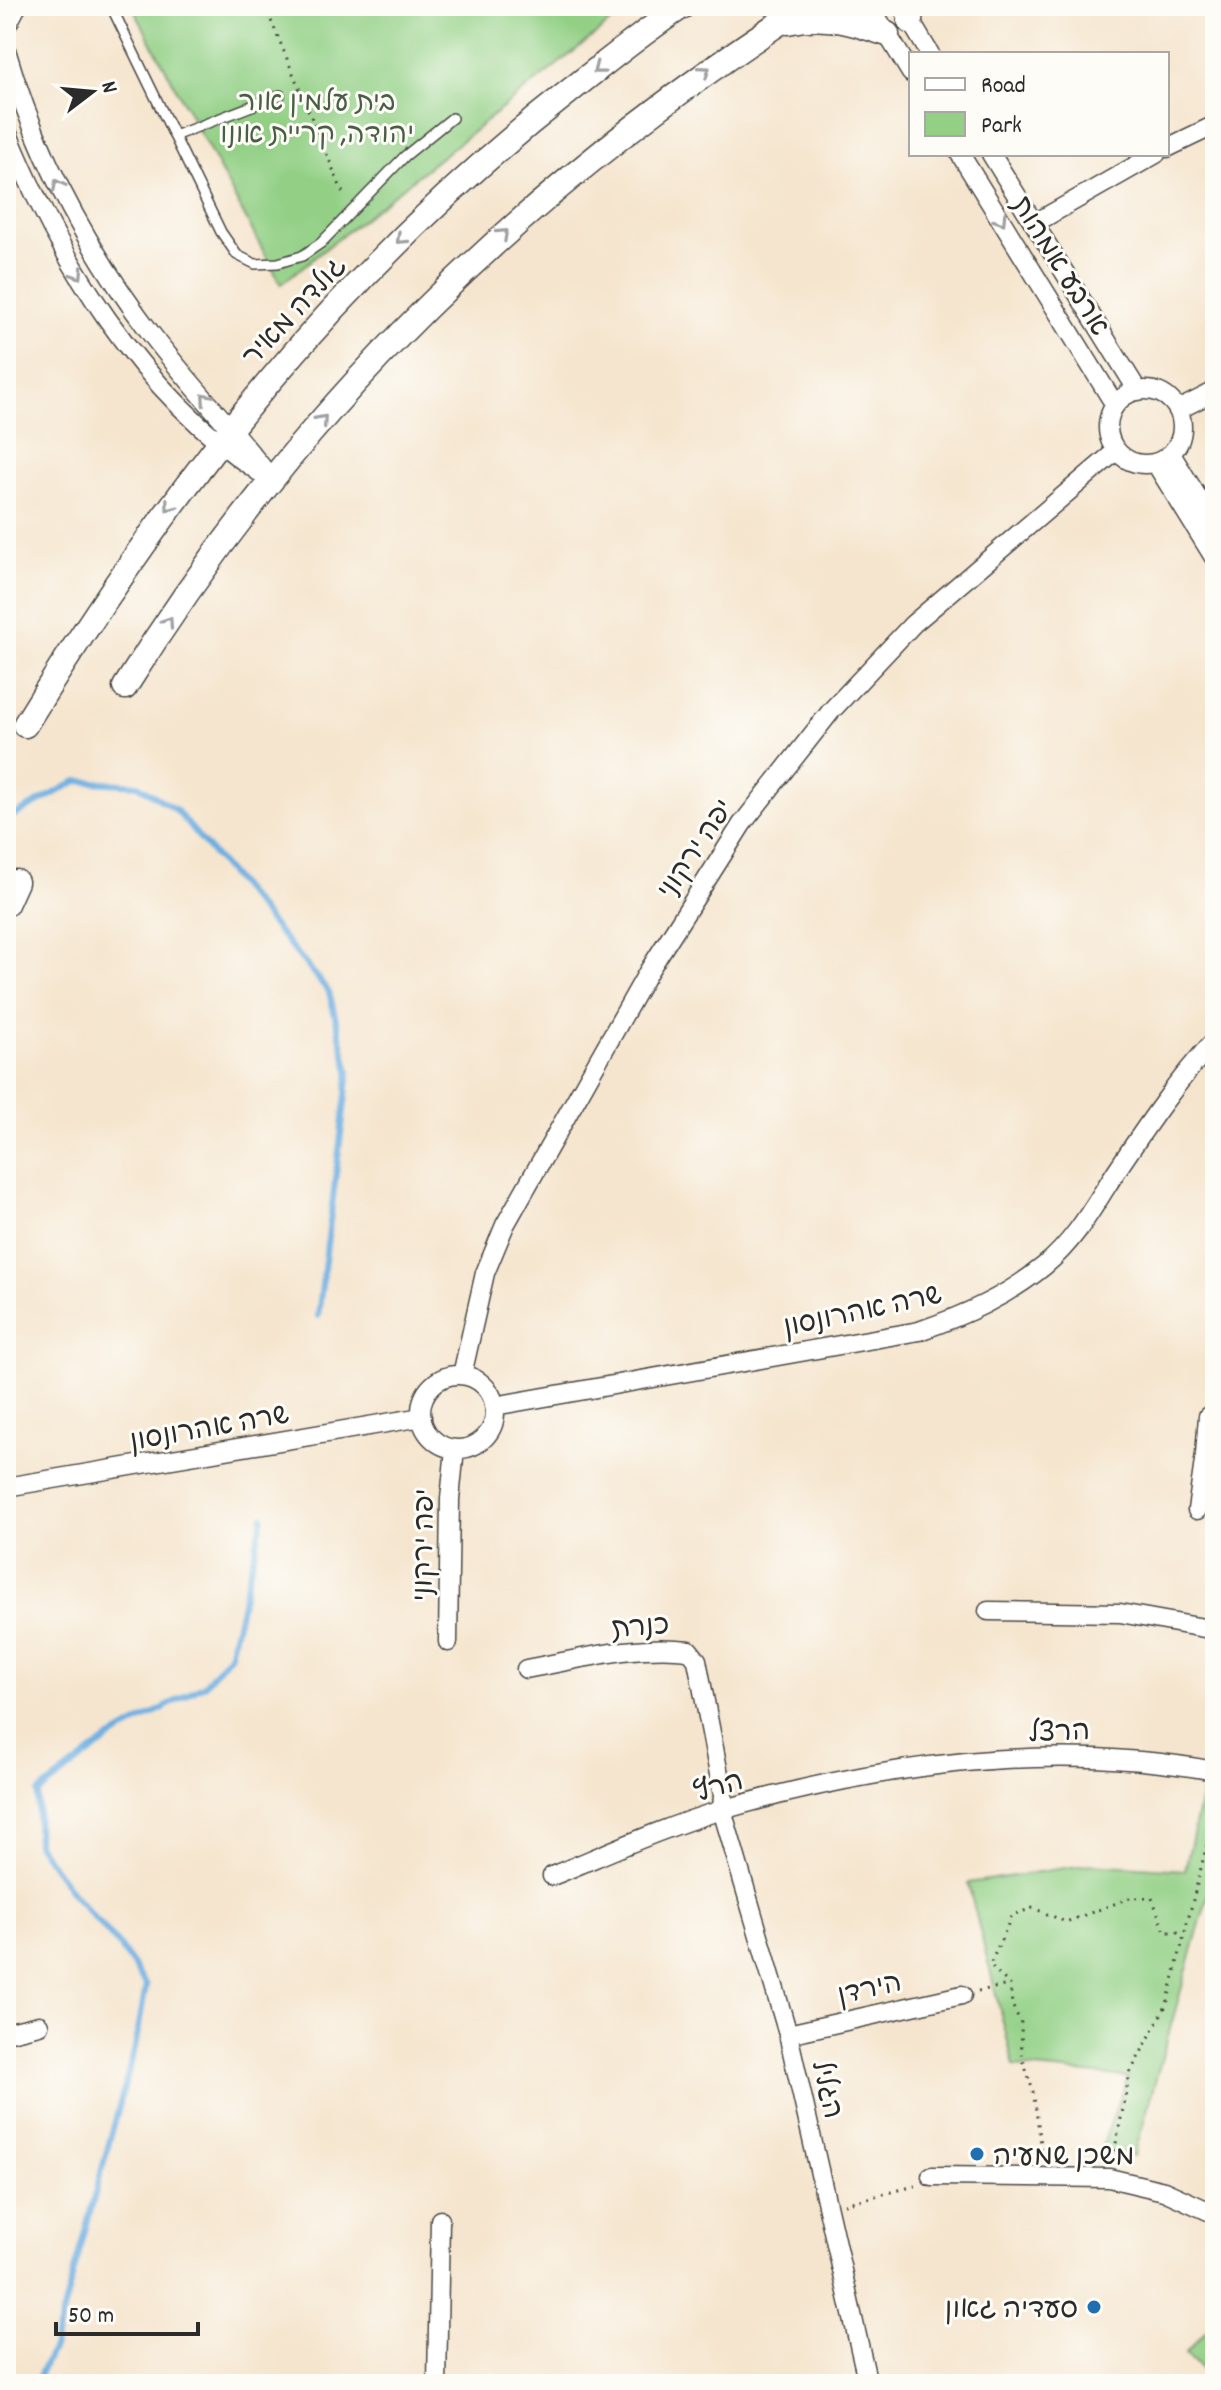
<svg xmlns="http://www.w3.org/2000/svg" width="1221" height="2390" viewBox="0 0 1221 2390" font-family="Dekko,'Playpen Sans Hebrew',sans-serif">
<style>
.green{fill:#93d086;stroke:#5f7e58;stroke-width:2}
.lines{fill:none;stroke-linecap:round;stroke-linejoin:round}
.stream{stroke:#6caee1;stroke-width:6}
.lane-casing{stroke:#494743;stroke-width:12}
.street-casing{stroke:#494743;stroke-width:21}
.secondary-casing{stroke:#494743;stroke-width:27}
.path{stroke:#494743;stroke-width:3;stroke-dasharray:2 6;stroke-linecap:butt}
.lane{stroke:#fff;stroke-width:9}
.street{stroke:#fff;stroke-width:18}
.secondary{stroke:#fff;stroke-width:24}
.oneway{stroke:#a0a0a0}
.poi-dot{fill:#1f6fb2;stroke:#fdfcf7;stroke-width:3}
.labels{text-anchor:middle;stroke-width:6;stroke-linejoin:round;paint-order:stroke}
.park-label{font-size:28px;fill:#4a5d46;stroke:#fdfcf7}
.street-label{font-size:28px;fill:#2b2b2b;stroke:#fdfcf7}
.poi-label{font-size:28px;fill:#2b2b2b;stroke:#fdfcf7;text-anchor:start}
</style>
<rect width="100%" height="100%" fill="#fdfcf7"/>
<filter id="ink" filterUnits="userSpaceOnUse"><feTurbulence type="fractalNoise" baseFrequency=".0125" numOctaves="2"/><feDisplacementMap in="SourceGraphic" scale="16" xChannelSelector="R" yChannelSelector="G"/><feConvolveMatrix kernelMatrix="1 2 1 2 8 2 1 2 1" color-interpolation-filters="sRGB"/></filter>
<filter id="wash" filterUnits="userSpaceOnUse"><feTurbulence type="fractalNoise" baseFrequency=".006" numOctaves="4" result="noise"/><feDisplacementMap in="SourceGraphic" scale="32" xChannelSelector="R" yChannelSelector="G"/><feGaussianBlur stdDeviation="1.8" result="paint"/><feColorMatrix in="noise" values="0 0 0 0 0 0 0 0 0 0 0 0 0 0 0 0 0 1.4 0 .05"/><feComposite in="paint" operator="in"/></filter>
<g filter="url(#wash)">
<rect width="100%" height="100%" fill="#f5e5ce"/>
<path class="green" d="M 132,6 L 631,6 L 281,284 Z
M 1205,1781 L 1215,1783 L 1215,1870 L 1134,2156 L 1100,2151 L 1128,2077 L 1014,2066 L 968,1883 L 1091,1864 L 1185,1870 Z
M 1215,2321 L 1215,2381 L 1185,2354 Z"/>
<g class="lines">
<path class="stream" d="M 6,820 L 77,781 L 138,785 L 176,810 L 329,992 L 349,1071 L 318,1316
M 35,2384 L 53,2348 L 135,2048 L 146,1986 L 123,1950 L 73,1894 L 37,1844 L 38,1793 L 109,1739 L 204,1685 L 229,1656 L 263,1517"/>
</g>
</g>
<g filter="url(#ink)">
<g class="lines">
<defs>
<path id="lane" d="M 111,6 L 221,232 L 237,255 L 255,264 L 278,263 L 302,256 L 321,243 L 405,156 L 452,118
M 174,136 L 280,95"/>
<path id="street" d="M 870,6 L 911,73
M 905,12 L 930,54
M 6,27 L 17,6
M 6,50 C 36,154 87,249 152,335 C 190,385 234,430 272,480
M 6,129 C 59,260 140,392 259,472
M 1167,148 L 1215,125
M 960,154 L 1115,405
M 991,154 L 1138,391
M 1035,223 L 1156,154
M1108 427a37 37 0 1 1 74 0a37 37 0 1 1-74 0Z
M 1178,410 L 1215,391
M 1171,454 L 1215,525
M 1156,464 L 1215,559
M 462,1375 L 485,1273 L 505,1225 L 648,972 L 742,824 L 831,711 L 913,624 L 1116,451
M421 1412a37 37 0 1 1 74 0a37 37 0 1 1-74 0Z
M 494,1406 L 919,1331 C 965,1315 1006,1297 1044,1266 C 1075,1241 1094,1206 1115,1173 C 1145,1128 1178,1079 1215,1040
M 1205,1454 L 1208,1416
M 6,1487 L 422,1417
M 1197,1510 L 1205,1454 L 1215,1454
M 988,1611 L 1120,1613 L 1215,1630
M 448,1642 L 450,1499 L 455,1449
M 526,1669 C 577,1660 636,1643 689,1650 L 697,1660 L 723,1795 L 722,1810 L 788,2034 L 868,2384
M 552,1876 C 608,1853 664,1827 722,1810 C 881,1764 1051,1741 1215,1771
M 6,2033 L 39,2025
M 788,2034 L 962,1995
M 931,2176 L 1109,2178 L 1164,2191 L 1215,2214
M 437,2384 L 440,2220"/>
<path id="secondary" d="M 910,21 L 911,6
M 787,22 C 825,13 852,22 887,34
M 125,687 C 301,404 526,187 805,6
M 25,725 C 176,479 342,269 571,90 C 608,61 644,31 683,6
M 6,904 L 16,882"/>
</defs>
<use href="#lane" class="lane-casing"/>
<use href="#street" class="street-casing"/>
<use href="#secondary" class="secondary-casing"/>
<path class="path" d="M 265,6 L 345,198
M 978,1991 L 1009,1985
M 1043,2157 L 1033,2091 L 1022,2057 L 1021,2023 L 1012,2005 L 1010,1985 L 990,1965 L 1012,1915 L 1033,1908 L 1066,1922 L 1130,1898 L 1152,1898 L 1165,1932 L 1185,1932
M 1113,2159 L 1130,2073 L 1167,2004 L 1215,1812
M 844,2204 L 915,2186"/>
<use href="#lane" class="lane"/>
<use href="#street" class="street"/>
<use href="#secondary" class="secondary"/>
</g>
<defs><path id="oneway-chevron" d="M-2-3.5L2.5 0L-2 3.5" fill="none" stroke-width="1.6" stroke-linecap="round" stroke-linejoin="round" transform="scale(2)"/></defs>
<g class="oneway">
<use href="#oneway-chevron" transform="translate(598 69) rotate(142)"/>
<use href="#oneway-chevron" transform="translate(705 71) rotate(-35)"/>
<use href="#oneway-chevron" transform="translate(58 185) rotate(-117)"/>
<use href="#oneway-chevron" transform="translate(1001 220) rotate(58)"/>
<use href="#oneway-chevron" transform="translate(503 234) rotate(-43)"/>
<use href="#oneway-chevron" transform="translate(401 239) rotate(137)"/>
<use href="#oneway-chevron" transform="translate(78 274) rotate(57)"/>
<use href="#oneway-chevron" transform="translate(206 398) rotate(-131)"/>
<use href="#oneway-chevron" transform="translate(322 420) rotate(-49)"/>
<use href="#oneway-chevron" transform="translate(170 506) rotate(127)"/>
<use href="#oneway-chevron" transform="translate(168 622) rotate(-56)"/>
</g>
</g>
<g class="poi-dot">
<circle cx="977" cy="2154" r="8"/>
<circle cx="1094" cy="2307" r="8"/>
</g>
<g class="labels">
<g class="park-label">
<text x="317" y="110">בית עלמין אור<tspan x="317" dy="32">יהודה, קריית אונו</tspan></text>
</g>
<g class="street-label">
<text transform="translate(1062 265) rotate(58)" y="10">ארבע אמהות</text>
<text transform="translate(293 310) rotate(-47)" y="10">גולדה מאיר</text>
<text transform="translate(694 848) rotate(-56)" y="10">יפה ירקוני</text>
<text transform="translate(862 1309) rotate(-12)" y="10">שרה אהרונסון</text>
<text transform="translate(209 1426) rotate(-10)" y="10">שרה אהרונסון</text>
<text transform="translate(422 1545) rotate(-89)" y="10">יפה ירקוני</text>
<text transform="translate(640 1625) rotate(-4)" y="10">כנרת</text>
<text transform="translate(1059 1730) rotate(-2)" y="10">הרצל</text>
<text transform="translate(718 1785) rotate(-16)" y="10">הרץ</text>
<text transform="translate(869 1987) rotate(-13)" y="10">הירדן</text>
<text transform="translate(829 2089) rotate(77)" y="10">הגליל</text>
</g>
<g class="poi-label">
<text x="993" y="2164">משכן שמעיה</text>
<text x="1078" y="2317" text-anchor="end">סעדיה גאון</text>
</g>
</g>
<rect width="1221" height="2390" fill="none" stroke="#fdfcf7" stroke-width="32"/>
<rect x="909" y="52" width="260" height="104" fill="#fdfcf7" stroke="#a9a8a5" stroke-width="2"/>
<rect x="925" y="78" width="40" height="12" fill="#ffffff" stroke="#a9a8a5" stroke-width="2"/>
<text x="981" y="92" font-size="24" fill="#2b2b2b">Road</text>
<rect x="925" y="112" width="40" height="24" fill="#93d086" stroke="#a9a8a5" stroke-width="2"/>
<text x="981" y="132" font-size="24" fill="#2b2b2b">Park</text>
<g transform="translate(92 92) rotate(74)" stroke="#fdfcf7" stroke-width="6" paint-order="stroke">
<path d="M0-6L14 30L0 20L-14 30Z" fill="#2b2b2b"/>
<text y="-12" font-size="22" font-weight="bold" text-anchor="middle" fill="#2b2b2b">N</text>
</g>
<path d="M56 2322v12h142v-12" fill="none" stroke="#2b2b2b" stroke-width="4"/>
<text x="68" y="2322" font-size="24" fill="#2b2b2b" stroke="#fdfcf7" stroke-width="6" paint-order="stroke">50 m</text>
</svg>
